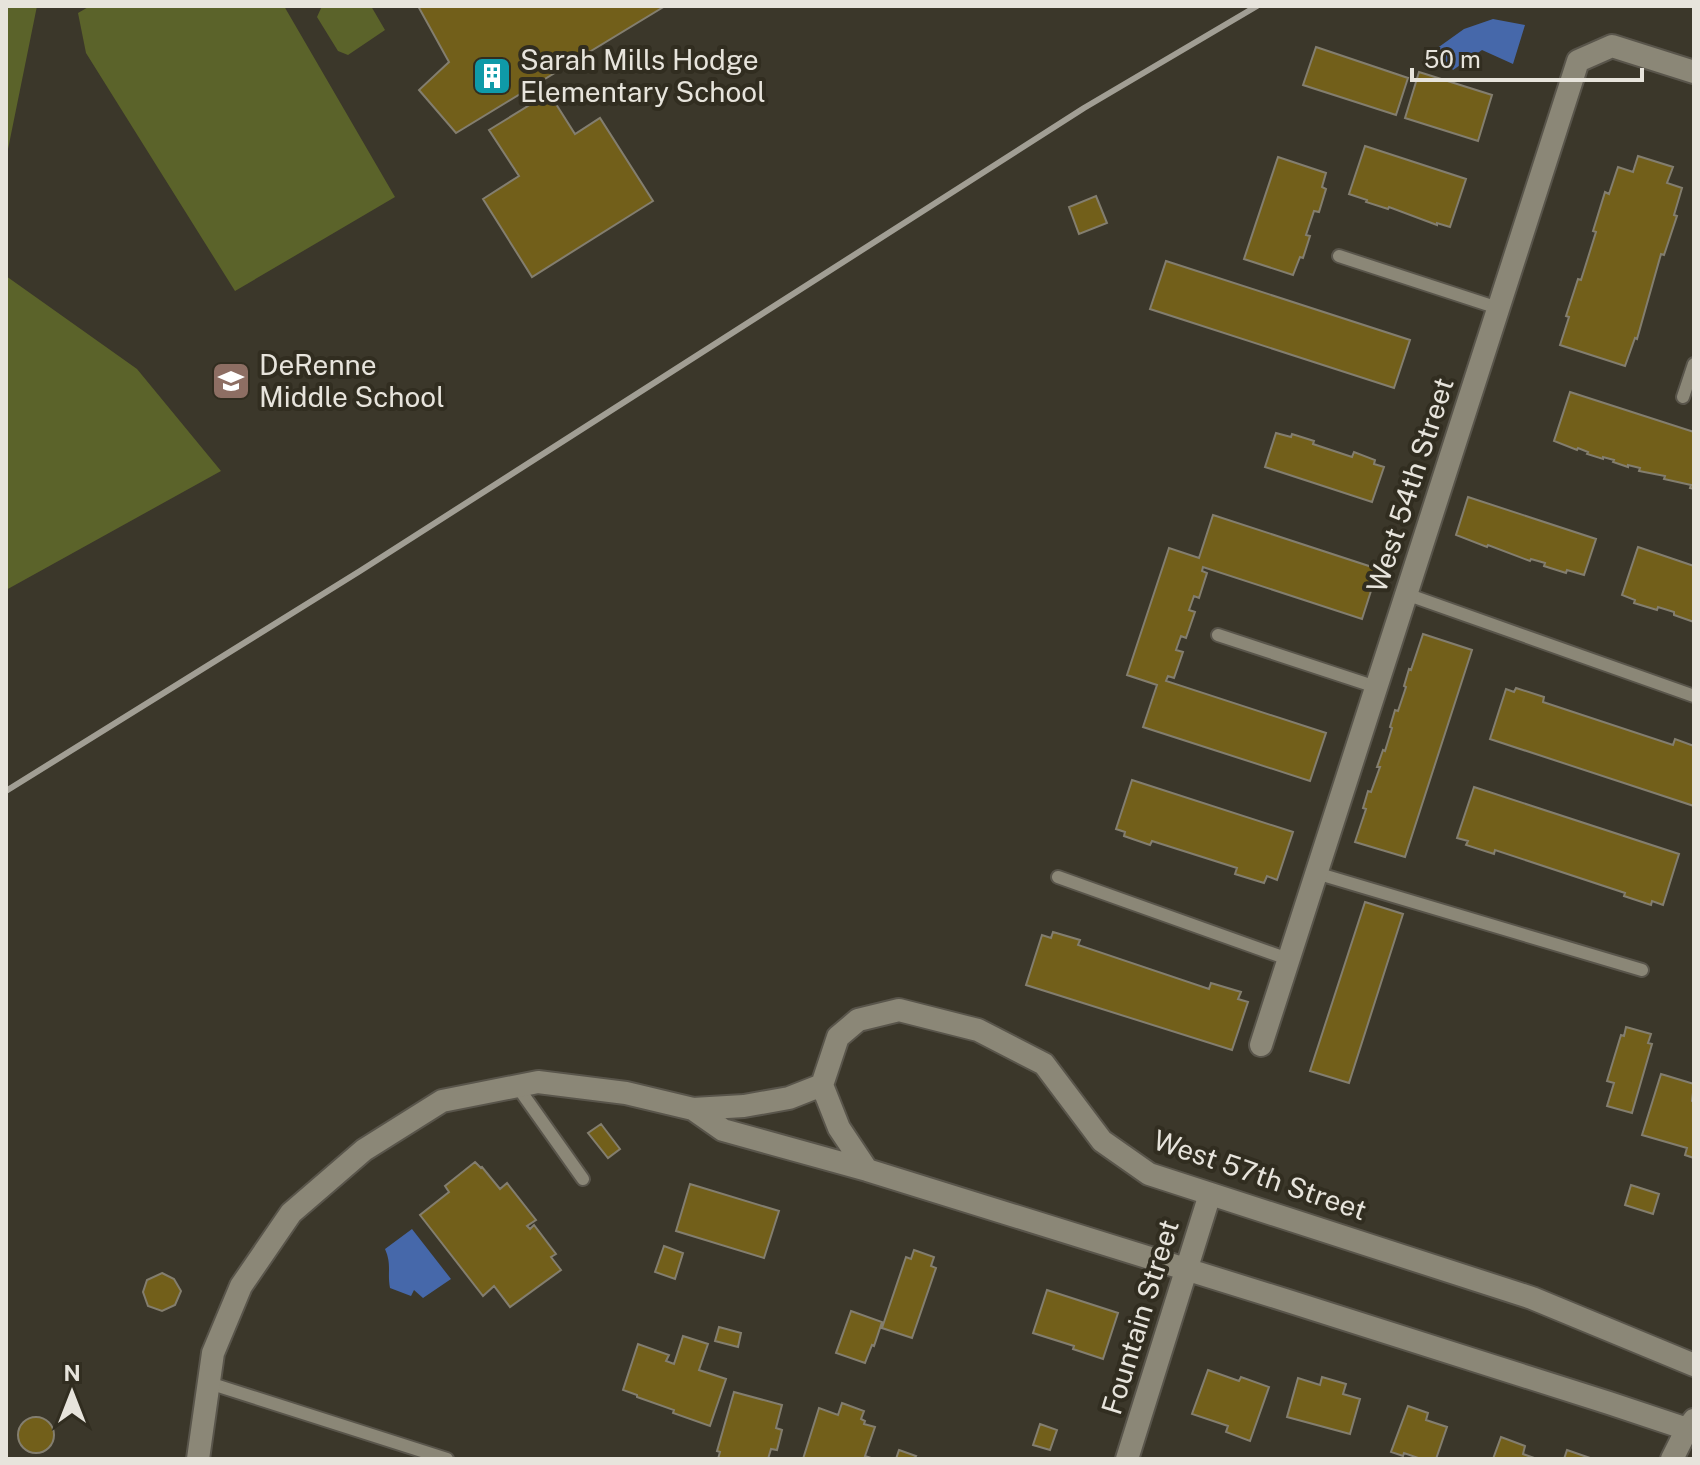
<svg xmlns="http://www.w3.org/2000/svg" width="1700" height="1465" viewBox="0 0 1700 1465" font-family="'Public Sans',sans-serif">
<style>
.green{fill:#5b632a}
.water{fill:#4668aa}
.building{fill:#725f1a;stroke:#837e6f;stroke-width:2}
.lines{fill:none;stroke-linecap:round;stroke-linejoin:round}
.service-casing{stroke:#59554b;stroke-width:16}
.minor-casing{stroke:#59554b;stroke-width:26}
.service{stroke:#8b8777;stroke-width:12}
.minor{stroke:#8b8777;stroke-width:22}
.rail{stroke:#a19e94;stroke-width:6}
.labels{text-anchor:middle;stroke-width:8;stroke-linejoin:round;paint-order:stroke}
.poi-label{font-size:28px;fill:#e7e4dc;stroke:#312d20;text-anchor:start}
.street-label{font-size:28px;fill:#e7e4dc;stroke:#312d20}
</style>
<rect width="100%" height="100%" fill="#3b372a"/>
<path class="green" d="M 6,6 L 37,6 L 6,159 Z
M 90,6 L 284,6 L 395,197 L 235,291 L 86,53 L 78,13 Z
M 322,6 L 371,6 L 385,30 L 348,55 L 338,51 L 317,17 Z
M 6,276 L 137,369 L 221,471 L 6,590 Z"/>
<path class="water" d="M 1493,19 L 1525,25 L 1513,64 L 1482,50 L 1453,70 L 1436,49 L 1464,29 Z
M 412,1229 L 451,1279 L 423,1298 L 414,1290 L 411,1296 L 390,1288 C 387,1272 392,1265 385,1249 Z"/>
<path class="building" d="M 418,6 L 665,6 L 456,133 L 419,90 L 449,62 Z
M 1316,47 L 1408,78 L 1396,115 L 1303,85 Z
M 1419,72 L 1492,95 L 1478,141 L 1405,118 Z
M 549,93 L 575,134 L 600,118 L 653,201 L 532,277 L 483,199 L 519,176 L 489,130 Z
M 1365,146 L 1466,179 L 1450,227 L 1437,223 L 1437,225 L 1389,207 L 1388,209 L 1366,202 L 1367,200 L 1349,194 Z
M 1638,156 L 1673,167 L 1667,183 L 1682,188 L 1674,215 L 1677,216 L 1664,255 L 1661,254 L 1637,339 L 1635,338 L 1625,366 L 1560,345 L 1569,317 L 1566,316 L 1578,279 L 1581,280 L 1596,232 L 1593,231 L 1605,192 L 1609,194 L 1618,167 L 1633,172 Z
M 1278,157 L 1326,173 L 1322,187 L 1326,189 L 1319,212 L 1314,211 L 1306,235 L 1310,236 L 1303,258 L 1300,257 L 1293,275 L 1244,259 Z
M 1096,196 L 1107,223 L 1079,234 L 1069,207 Z
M 1166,261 L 1410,340 L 1394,388 L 1150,309 Z
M 1570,392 L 1694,432 L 1694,489 L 1690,488 L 1691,485 L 1664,479 L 1665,476 L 1639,471 L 1640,468 L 1628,465 L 1628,467 L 1613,462 L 1614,460 L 1603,457 L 1603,459 L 1587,454 L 1588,452 L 1578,448 L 1577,450 L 1554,441 Z
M 1276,433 L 1291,437 L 1292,434 L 1314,441 L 1313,444 L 1352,457 L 1354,452 L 1375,460 L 1374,464 L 1384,467 L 1372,502 L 1265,467 Z
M 1468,497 L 1596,539 L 1584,575 L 1567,570 L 1566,573 L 1544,566 L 1545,563 L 1531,559 L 1530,561 L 1488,545 L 1487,547 L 1456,535 Z
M 1213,515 L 1378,569 L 1362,619 L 1203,567 L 1202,571 L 1207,573 L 1199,598 L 1194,596 L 1189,610 L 1195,612 L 1186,638 L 1181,636 L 1176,650 L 1183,652 L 1174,678 L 1168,676 L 1166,681 L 1326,733 L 1310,781 L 1143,727 L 1157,685 L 1127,675 L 1169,548 L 1199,558 Z
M 1638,547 L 1694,566 L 1694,622 L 1674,615 L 1674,612 L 1658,607 L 1657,610 L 1634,603 L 1635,600 L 1622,595 Z
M 1423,634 L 1472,650 L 1405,857 L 1355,842 L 1366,809 L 1363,808 L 1368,791 L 1371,792 L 1380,767 L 1377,767 L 1383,750 L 1385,751 L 1392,728 L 1390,727 L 1395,710 L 1398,711 L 1406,687 L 1404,686 L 1409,669 L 1411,670 Z
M 1516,688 L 1544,697 L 1543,702 L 1673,745 L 1675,739 L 1694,746 L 1694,806 L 1490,739 L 1506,689 L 1514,692 Z
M 1132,780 L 1293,832 L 1277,880 L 1267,876 L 1264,883 L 1235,874 L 1237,868 L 1152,841 L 1150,845 L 1124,836 L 1125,832 L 1116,829 Z
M 1474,787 L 1679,854 L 1663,905 L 1652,901 L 1651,905 L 1624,896 L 1625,893 L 1495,850 L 1494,854 L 1466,845 L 1468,841 L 1457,838 Z
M 1365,902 L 1403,914 L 1349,1083 L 1310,1071 Z
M 1053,932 L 1080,940 L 1078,945 L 1209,989 L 1211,983 L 1241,992 L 1238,999 L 1248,1002 L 1232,1050 L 1026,985 L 1042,935 L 1051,938 Z
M 1626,1027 L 1651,1034 L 1648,1043 L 1652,1044 L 1632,1113 L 1607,1106 L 1614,1083 L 1607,1081 L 1621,1035 L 1624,1036 Z
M 1661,1074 L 1694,1084 L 1692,1101 L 1694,1102 L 1694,1158 L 1685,1155 L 1687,1148 L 1642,1135 Z
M 601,1124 L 620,1149 L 608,1158 L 588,1133 Z
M 475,1162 L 481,1168 L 482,1167 L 500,1189 L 507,1183 L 536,1220 L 527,1226 L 530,1229 L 534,1225 L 556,1254 L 551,1257 L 561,1270 L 510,1307 L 494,1286 L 483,1296 L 420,1215 L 449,1192 L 445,1186 Z
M 690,1184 L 779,1211 L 764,1258 L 676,1231 Z
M 1631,1185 L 1659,1194 L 1653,1214 L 1625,1205 Z
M 664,1246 L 683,1253 L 675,1279 L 655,1272 Z
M 914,1250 L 934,1257 L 931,1266 L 936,1268 L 912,1338 L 882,1328 L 906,1257 L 911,1259 Z
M 162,1273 L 174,1279 L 181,1291 L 175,1305 L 162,1311 L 148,1306 L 143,1292 L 147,1280 Z
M 1047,1290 L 1118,1313 L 1103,1359 L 1073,1349 L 1074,1346 L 1033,1333 Z
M 851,1311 L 882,1322 L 874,1346 L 872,1345 L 865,1363 L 836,1353 Z
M 719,1327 L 741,1333 L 738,1347 L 715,1341 Z
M 683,1336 L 708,1344 L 699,1370 L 726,1379 L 710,1426 L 673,1413 L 674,1410 L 637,1397 L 637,1395 L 623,1390 L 638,1344 L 669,1355 L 666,1361 L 674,1364 Z
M 1208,1370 L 1239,1381 L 1241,1377 L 1269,1387 L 1250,1441 L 1226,1432 L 1228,1426 L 1192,1414 Z
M 1322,1377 L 1346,1384 L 1343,1394 L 1360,1399 L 1350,1434 L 1287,1417 L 1298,1378 L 1320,1385 Z
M 734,1392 L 782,1405 L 776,1428 L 782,1430 L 777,1450 L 771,1449 L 768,1459 L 718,1459 L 720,1452 L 717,1451 Z
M 842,1403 L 864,1411 L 861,1419 L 865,1421 L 864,1424 L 875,1427 L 865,1456 L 874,1459 L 803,1459 L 819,1408 L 838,1415 Z
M 1408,1406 L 1428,1413 L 1426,1420 L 1447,1427 L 1436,1459 L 1421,1459 L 1404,1453 L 1403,1456 L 1391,1452 Z
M18 1435a18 18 0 1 1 36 0a18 18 0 1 1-36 0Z
M 1040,1424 L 1057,1430 L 1050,1450 L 1033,1445 Z
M 1501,1437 L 1525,1446 L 1523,1454 L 1537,1459 L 1493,1459 Z
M 899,1450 L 916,1456 L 914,1459 L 896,1459 Z
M 1567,1450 L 1593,1459 L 1564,1459 Z"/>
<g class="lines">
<defs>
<path id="service" d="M 1339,256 L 1498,308
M 1683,397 L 1694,364
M 1406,594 L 1694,696
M 1218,635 L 1376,687
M 1316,873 L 1642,970
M 1058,877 L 1288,959
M 517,1086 L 583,1179
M 209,1383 L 447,1459"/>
<path id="minor" d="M 1261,1045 L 1578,61 L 1612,46 L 1694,72
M 822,1085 L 839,1128 L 867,1170
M 693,1109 L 723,1130 L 867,1170 L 1285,1300 L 1609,1403 L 1687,1429
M 198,1459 L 213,1353 L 241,1286 L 291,1213 L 364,1150 L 442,1101 L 538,1082 L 626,1093 L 693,1109 L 744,1106 L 789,1098 L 822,1085 L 838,1037 L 858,1020 L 899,1010 L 978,1030 L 1044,1064 L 1102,1141 L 1149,1174 L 1532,1298 L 1694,1365
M 1127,1459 L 1210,1194
M 1672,1459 L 1687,1429 L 1694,1420"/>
</defs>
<use href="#service" class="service-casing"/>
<use href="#minor" class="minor-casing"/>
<use href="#service" class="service"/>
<use href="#minor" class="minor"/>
<path class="rail" d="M 6,791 L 360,571 L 1084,108 L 1257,6"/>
</g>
<defs>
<symbol id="building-square" viewBox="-11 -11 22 22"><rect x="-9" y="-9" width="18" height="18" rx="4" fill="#0f9aa8" stroke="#312d20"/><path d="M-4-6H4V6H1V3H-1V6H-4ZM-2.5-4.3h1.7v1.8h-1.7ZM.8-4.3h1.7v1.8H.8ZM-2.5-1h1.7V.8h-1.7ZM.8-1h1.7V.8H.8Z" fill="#fff"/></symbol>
<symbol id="school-square" viewBox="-11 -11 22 22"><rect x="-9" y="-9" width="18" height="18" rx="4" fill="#8d6e63" stroke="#312d20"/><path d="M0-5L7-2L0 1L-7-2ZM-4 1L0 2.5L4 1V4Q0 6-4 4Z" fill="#fff"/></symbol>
</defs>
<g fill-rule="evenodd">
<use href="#building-square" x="470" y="54" width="44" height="44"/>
<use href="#school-square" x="209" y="359" width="44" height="44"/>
</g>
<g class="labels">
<g class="poi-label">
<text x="520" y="70">Sarah Mills Hodge<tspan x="520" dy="32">Elementary School</tspan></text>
<text x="259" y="375">DeRenne<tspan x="259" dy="32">Middle School</tspan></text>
</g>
<g class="street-label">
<text transform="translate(1410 485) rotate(-72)" y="10">West 54th Street</text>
<text transform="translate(1260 1175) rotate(19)" y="10">West 57th Street</text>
<text transform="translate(1140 1317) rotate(-73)" y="10">Fountain Street</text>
</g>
</g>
<rect width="1700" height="1465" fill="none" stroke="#e7e4dc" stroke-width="16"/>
<g transform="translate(72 1393)" stroke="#312d20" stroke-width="6" paint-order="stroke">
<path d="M0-6L14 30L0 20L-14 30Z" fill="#e7e4dc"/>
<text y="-12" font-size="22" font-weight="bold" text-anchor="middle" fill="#e7e4dc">N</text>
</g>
<path d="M1412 68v12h230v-12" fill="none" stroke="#e7e4dc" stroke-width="4"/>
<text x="1424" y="68" font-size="24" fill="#e7e4dc" stroke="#312d20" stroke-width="6" paint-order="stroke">50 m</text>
</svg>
